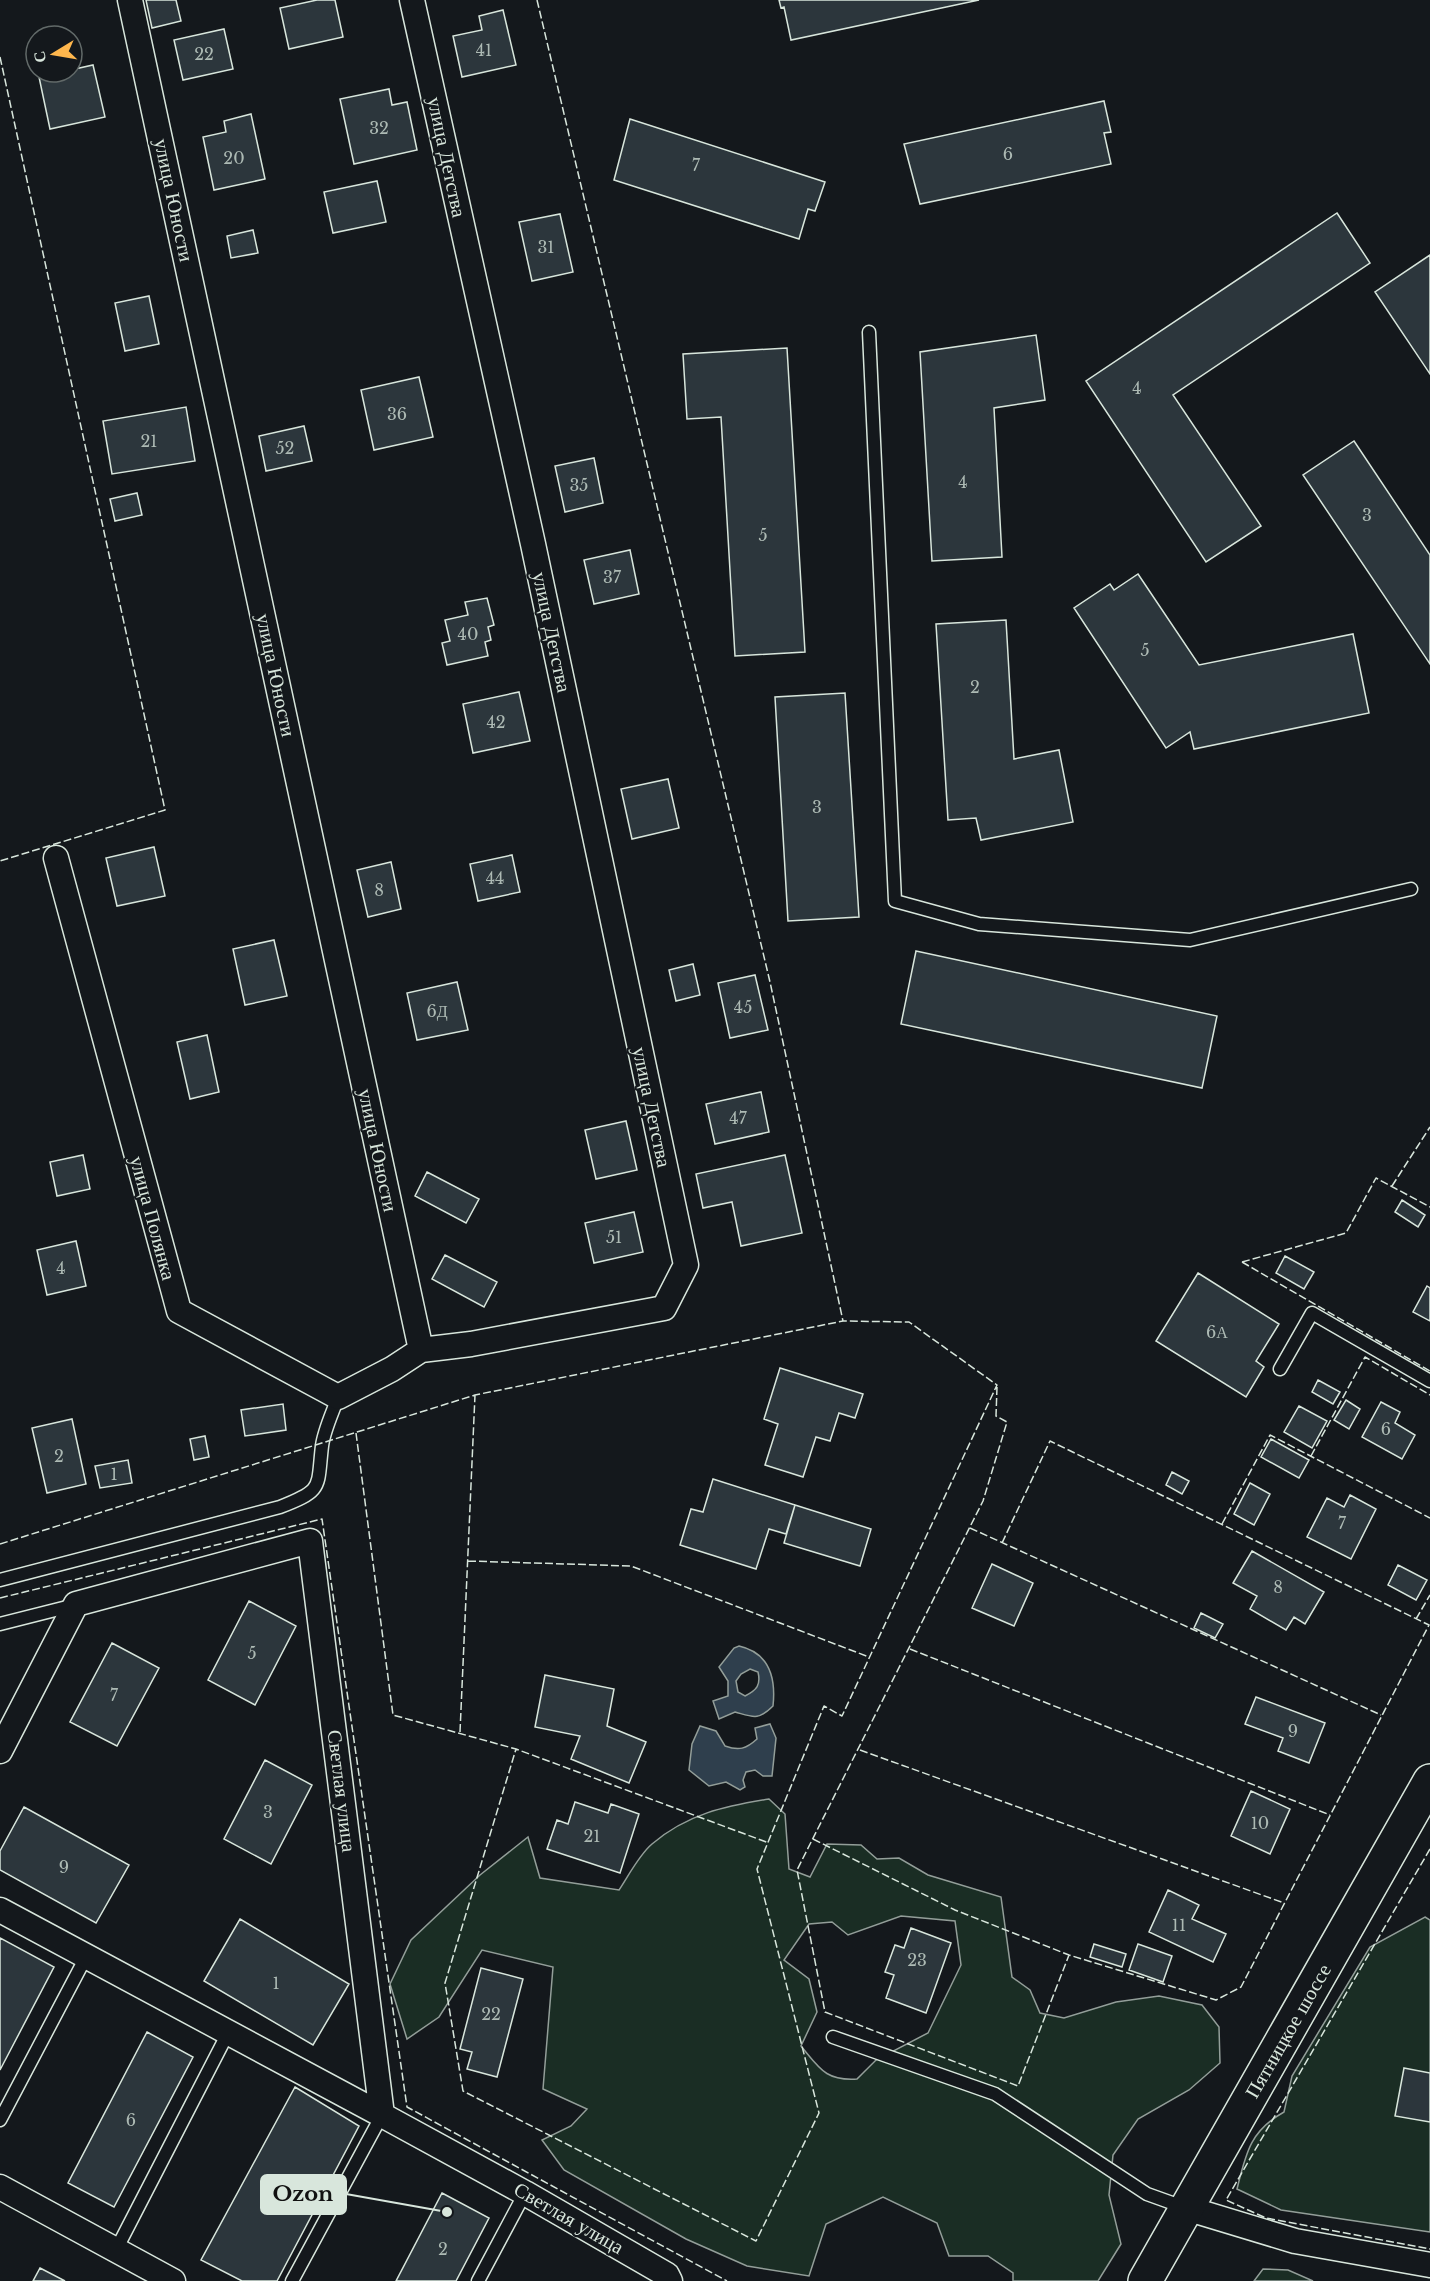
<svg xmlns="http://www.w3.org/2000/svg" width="1430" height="2281" viewBox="0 0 1430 2281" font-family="'Libre Baskerville',serif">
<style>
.green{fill:#1a2d24;stroke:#939e99;stroke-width:1.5;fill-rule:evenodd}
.water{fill:#2f3f4d;stroke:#939e99;stroke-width:1.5;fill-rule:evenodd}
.building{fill:#2c363c;stroke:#d8e6dc;stroke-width:1.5}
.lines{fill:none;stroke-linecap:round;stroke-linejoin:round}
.lane-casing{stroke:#d8e6dc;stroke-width:15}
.street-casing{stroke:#d8e6dc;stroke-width:27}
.primary-casing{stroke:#d8e6dc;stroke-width:36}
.lane{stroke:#14181c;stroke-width:12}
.street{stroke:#14181c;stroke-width:24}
.primary{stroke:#14181c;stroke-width:33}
.fence{stroke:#d8e6dc;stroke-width:1.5;stroke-dasharray:8 3;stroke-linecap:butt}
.labels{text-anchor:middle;stroke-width:4.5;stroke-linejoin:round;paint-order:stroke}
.number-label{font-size:16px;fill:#adbab4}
.street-label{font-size:20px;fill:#d8e6dc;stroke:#14181c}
.leader{fill:none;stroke:#d8e6dc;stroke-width:2}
.callout-dot{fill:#d8e6dc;stroke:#14181c;stroke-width:2}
.callout{fill:#d8e6dc;stroke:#d8e6dc;stroke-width:2}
.callout-label{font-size:21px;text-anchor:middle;font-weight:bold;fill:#111}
</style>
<rect width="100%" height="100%" fill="#14181c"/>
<path class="green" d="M 769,1799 L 785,1814 L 789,1869 L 810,1877 L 827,1844 L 861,1845 L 877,1859 L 899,1858 L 928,1875 L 1001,1897 L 1012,1977 L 1030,1990 L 1040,2013 L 1064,2018 L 1116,2002 L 1159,1996 L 1202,2005 L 1219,2027 L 1220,2063 L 1189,2090 L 1138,2119 L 1113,2155 L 1109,2195 L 1121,2244 L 1098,2281 L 1013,2281 L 1013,2273 L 988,2256 L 949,2256 L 937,2223 L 883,2197 L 826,2224 L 809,2276 L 747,2266 L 686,2239 L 564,2170 L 542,2140 L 571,2126 L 587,2109 L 543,2089 L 553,1967 L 482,1950 L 439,2017 L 407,2039 L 390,1984 L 411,1940 L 480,1875 L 528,1837 L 540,1878 L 619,1890 C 629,1875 639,1855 652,1844 C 687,1814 725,1806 769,1799 ZM 901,1916 L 955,1921 L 961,1965 L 928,2033 L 876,2060 L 857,2079 C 826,2081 820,2069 801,2046 L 817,2012 L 809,1979 L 784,1960 L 809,1924 L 832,1922 L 848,1935 Z
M 1425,1917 L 1430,1920 L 1430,2232 L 1281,2210 L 1237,2189 C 1246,2153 1250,2131 1284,2112 L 1292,2076 L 1370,1947 Z
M 1263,2269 L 1288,2270 L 1313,2281 L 1254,2281 Z"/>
<path class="water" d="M 739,1646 C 770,1653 776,1678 773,1706 C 758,1721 753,1717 735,1712 L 719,1719 L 713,1701 L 728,1696 L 728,1681 L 719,1667 L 734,1648 ZM 750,1669 L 758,1672 C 761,1685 757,1690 745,1696 L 738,1692 L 736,1681 L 741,1674 Z
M 770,1724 L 776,1738 L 772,1776 L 763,1776 L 755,1770 L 746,1772 L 743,1780 L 745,1787 L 740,1790 L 726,1782 L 709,1786 L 689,1770 L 692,1744 L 700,1726 L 716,1731 L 725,1746 C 739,1751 746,1749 757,1739 L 755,1728 Z"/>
<path class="building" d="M 146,0 L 176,0 L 181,21 L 152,28 Z
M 317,0 L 335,0 L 343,37 L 289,49 L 280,8 Z
M 779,0 L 979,0 L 791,40 L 784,7 L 781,8 Z
M 503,10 L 516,65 L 462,77 L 453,36 L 482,30 L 479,16 Z
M 224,29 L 233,69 L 183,80 L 174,40 Z
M 93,65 L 105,117 L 50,129 L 39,77 Z
M 389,89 L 392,105 L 407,102 L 417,150 L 354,164 L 340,99 Z
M 1104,101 L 1111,132 L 1104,133 L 1111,164 L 920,204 L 904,144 Z
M 251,114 L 265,179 L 214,190 L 203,137 L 226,132 L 224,121 Z
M 630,119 L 825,182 L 815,211 L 808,209 L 799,239 L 614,180 Z
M 377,181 L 386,222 L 333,233 L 324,192 Z
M 1337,213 L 1370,263 L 1173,395 L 1261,526 L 1206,562 L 1086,381 Z
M 560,214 L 573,272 L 532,281 L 519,222 Z
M 253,230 L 258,253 L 231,258 L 227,236 Z
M 1430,255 L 1430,374 L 1375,292 Z
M 149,296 L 159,344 L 125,351 L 115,303 Z
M 1036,335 L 1045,400 L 994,408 L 1002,557 L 932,561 L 920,352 Z
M 787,348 L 805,652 L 735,656 L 721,417 L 687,419 L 683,354 Z
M 419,377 L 433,437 L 374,450 L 361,390 Z
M 186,407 L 195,461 L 112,474 L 103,421 Z
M 304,426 L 312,461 L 266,471 L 259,436 Z
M 1354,441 L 1430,555 L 1430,664 L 1303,475 Z
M 594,458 L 603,503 L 565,512 L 555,466 Z
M 137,493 L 142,515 L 115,521 L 110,499 Z
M 630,550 L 639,594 L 594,604 L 584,560 Z
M 1138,574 L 1199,665 L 1353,634 L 1369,713 L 1194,749 L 1190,732 L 1166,748 L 1074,608 L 1110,584 L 1114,590 Z
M 487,598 L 494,625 L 488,627 L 491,640 L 485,642 L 488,656 L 447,665 L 442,643 L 450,641 L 445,620 L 468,615 L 465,602 Z
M 1006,620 L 1014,759 L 1059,750 L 1073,822 L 981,840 L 976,818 L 948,820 L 936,624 Z
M 519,692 L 530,741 L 473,753 L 463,704 Z
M 845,693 L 859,917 L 788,921 L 775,697 Z
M 668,779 L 679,828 L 632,839 L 621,789 Z
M 154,847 L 165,896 L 117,906 L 106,858 Z
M 512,855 L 520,892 L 478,901 L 470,864 Z
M 391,862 L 401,909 L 368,917 L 357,870 Z
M 274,940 L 287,996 L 245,1005 L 233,949 Z
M 916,951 L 1217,1016 L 1202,1088 L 901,1024 Z
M 693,964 L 700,995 L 676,1001 L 669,970 Z
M 755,975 L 768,1030 L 730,1038 L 718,983 Z
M 457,982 L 468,1030 L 417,1040 L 407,993 Z
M 207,1035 L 219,1092 L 190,1099 L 177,1042 Z
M 761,1092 L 769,1132 L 715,1144 L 706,1104 Z
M 626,1121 L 637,1170 L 596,1179 L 585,1130 Z
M 83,1155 L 90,1189 L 57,1196 L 50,1162 Z
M 785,1155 L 802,1233 L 741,1246 L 732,1202 L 703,1208 L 696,1174 Z
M 427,1172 L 479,1199 L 466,1223 L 415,1196 Z
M 1402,1200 L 1425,1215 L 1418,1227 L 1395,1212 Z
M 634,1212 L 643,1252 L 594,1263 L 585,1223 Z
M 76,1241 L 86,1286 L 47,1295 L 37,1250 Z
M 445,1255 L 497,1282 L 484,1307 L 432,1279 Z
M 1285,1256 L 1314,1272 L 1304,1289 L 1276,1273 Z
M 1198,1273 L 1279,1324 L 1256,1361 L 1264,1367 L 1246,1397 L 1156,1341 Z
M 1427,1286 L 1430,1288 L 1430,1321 L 1413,1312 Z
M 780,1368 L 863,1394 L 855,1418 L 839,1413 L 830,1441 L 816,1437 L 803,1477 L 765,1465 L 778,1424 L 764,1419 Z
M 1318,1380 L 1340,1392 L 1333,1404 L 1312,1392 Z
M 1346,1400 L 1360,1409 L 1349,1429 L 1334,1420 Z
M 1381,1402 L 1400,1412 L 1395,1423 L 1415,1435 L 1402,1459 L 1362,1437 Z
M 283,1404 L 286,1430 L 245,1436 L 241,1410 Z
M 1299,1406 L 1327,1421 L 1312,1448 L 1284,1432 Z
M 72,1419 L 86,1484 L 47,1493 L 32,1428 Z
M 205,1436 L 209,1457 L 194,1460 L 190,1439 Z
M 1271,1439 L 1309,1460 L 1299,1478 L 1261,1457 Z
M 128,1460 L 132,1483 L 100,1488 L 95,1466 Z
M 1172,1472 L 1189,1481 L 1182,1494 L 1166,1485 Z
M 713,1479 L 795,1505 L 786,1534 L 769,1529 L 756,1569 L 680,1545 L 691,1509 L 703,1512 Z
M 1250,1483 L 1270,1494 L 1254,1525 L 1234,1514 Z
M 1350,1495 L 1376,1509 L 1351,1559 L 1307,1537 L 1327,1498 L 1344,1507 Z
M 795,1505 L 871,1529 L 860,1566 L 784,1543 Z
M 1252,1551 L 1324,1592 L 1305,1624 L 1294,1617 L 1286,1630 L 1250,1609 L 1257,1596 L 1233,1583 Z
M 992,1564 L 1033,1583 L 1014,1626 L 972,1608 Z
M 1398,1565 L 1427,1580 L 1416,1600 L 1388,1585 Z
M 249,1601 L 296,1626 L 255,1705 L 208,1680 Z
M 1201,1613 L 1223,1624 L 1215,1638 L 1194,1628 Z
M 112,1643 L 159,1668 L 117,1746 L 70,1722 Z
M 545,1675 L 614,1689 L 607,1726 L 646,1742 L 629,1783 L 571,1759 L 580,1736 L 535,1727 Z
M 1256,1697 L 1325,1723 L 1309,1763 L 1278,1751 L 1283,1738 L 1245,1724 Z
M 265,1760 L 312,1785 L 271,1864 L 224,1839 Z
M 1251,1791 L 1290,1809 L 1270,1854 L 1231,1836 Z
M 575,1802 L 608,1813 L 611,1804 L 639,1814 L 620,1873 L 547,1849 L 557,1820 L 568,1824 Z
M 24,1807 L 129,1865 L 96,1923 L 0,1870 L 0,1851 Z
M 1168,1890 L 1199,1905 L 1192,1919 L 1226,1934 L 1213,1962 L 1149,1932 Z
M 240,1919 L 349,1984 L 313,2045 L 204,1981 Z
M 911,1928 L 951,1943 L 926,2013 L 886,1998 L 894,1975 L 885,1972 L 895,1945 L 904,1948 Z
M 0,1938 L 54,1967 L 0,2070 Z
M 1094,1944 L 1126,1954 L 1122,1967 L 1090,1957 Z
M 1138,1944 L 1172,1956 L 1163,1982 L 1129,1970 Z
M 481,1968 L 523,1979 L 497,2077 L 467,2069 L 472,2052 L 460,2049 Z
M 147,2032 L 193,2057 L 114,2207 L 68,2183 Z
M 1404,2068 L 1430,2073 L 1430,2122 L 1395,2116 Z
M 295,2087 L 359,2126 L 277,2281 L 242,2281 L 201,2260 Z
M 442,2193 L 489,2218 L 456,2281 L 396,2281 Z
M 40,2268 L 65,2281 L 33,2281 Z"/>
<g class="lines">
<defs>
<path id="lane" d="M 869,332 L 895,901 L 979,924 L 1190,940 L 1411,889
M 1280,1369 L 1312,1313 L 1430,1381
M 0,1580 L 280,1507 C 324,1490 317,1488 322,1446 C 324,1430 333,1412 338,1397
M 0,1624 L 75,1605
M 833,2037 L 995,2094 L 1147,2194 L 1186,2208
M 0,2120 L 86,1957
M 116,2250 L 228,2033
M 292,2281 L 382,2115
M 478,2281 L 525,2193"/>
<path id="street" d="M 130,0 L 421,1350
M 56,858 L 179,1311 L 338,1397 L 392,1369 L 421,1350 L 471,1344 L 664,1308 L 686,1265 L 533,544 L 412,0
M 0,1751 L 76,1604 L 310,1541 L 382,2115 L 525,2193 L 667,2275 L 670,2281
M 0,1910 L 382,2115
M 0,2187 L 173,2281
M 1186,2208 L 1295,2241 L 1430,2265"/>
<path id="primary" d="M 1145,2281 L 1430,1781"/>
</defs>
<use href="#lane" class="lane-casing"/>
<use href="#street" class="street-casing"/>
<use href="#primary" class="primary-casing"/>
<use href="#lane" class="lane"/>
<use href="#street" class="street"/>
<use href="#primary" class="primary"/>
<path class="fence" d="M 537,0 L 770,982 L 843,1321
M 0,57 L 165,810 L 0,861
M 1392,1186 L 1430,1127
M 1242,1262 L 1346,1233 L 1376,1178 L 1430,1207
M 1242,1262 L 1430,1371
M 997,1387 L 996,1416 L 1007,1422 L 983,1501 L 797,1870 L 825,2012 L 1018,2086 L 1069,1955 L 1216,2000 L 1241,1987 L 1429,1625 L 1050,1441 L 1002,1543
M 356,1433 L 393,1715 L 516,1749 L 769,1843
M 1311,1456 L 1365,1357 L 1430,1395
M 1222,1524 L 1270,1435 L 1430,1518
M 970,1528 L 1381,1715
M 0,1544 L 475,1395 L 843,1321 L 909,1322 L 997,1385 L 842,1716 L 824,1706 L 757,1869 L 819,2113 L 756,2241 L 463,2091 L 445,1983 L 516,1749
M 468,1561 L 631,1566 L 869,1657
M 0,1598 L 322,1519 L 407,2107 L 727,2281
M 1416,1619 L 1430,1595
M 910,1649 L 1330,1815
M 460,1732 L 475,1395
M 860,1750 L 1284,1903
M 813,1839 L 955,1910 L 1069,1955
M 1430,1849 L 1226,2200 L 1266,2218 L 1430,2249"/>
</g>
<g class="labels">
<g class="number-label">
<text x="484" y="56">41</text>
<text x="204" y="60">22</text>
<text x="379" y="134">32</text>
<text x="1008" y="160">6</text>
<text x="234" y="164">20</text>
<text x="696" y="171">7</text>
<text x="546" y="253">31</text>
<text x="1137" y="394">4</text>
<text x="397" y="420">36</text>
<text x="149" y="447">21</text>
<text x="285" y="454">52</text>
<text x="963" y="488">4</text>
<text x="579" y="491">35</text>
<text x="1367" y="521">3</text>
<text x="763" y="541">5</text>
<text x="612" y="583">37</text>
<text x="468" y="640">40</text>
<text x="1145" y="656">5</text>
<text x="975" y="693">2</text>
<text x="496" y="728">42</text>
<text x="817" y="813">3</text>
<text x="495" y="884">44</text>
<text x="379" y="896">8</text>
<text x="743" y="1013">45</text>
<text x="437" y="1017">6Д</text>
<text x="738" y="1124">47</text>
<text x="614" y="1243">51</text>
<text x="61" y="1274">4</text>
<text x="1217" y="1338">6А</text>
<text x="1386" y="1435">6</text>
<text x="59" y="1462">2</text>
<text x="114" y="1480">1</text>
<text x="1342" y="1529">7</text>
<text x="1278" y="1593">8</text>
<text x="252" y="1659">5</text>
<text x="114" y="1701">7</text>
<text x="1293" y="1737">9</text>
<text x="268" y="1818">3</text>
<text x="1260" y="1829">10</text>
<text x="592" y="1842">21</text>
<text x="64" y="1873">9</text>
<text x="1179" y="1931">11</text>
<text x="917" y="1966">23</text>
<text x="276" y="1989">1</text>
<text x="491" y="2020">22</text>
<text x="131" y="2126">6</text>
<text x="443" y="2255">2</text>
</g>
<g class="street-label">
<text transform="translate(447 157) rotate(78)" y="7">улица Детства</text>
<text transform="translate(174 200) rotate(78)" y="7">улица Юности</text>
<text transform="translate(552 632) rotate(78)" y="7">улица Детства</text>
<text transform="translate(276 675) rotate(78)" y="7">улица Юности</text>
<text transform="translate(652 1107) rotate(78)" y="7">улица Детства</text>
<text transform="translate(378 1150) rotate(78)" y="7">улица Юности</text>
<text transform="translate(153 1218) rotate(75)" y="7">улица Полянка</text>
<text transform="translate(342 1791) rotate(83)" y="7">Светлая улица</text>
<text transform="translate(1288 2031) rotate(-60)" y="7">Пятницкое шоссе</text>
<text transform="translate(569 2218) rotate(30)" y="7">Светлая улица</text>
</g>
</g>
<path class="leader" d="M447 2212L346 2194"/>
<circle class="callout-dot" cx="447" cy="2212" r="6"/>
<rect class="callout" x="261" y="2175" width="85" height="39" rx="6"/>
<g class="callout-label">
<text x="303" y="2201">Ozon</text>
</g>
<g transform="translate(54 54) rotate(259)"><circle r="28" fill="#14181c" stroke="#626a69" stroke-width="1.5"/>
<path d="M0-4.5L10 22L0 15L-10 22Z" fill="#ffb74d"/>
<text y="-9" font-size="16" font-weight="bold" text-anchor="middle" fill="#d8e6dc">С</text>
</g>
</svg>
